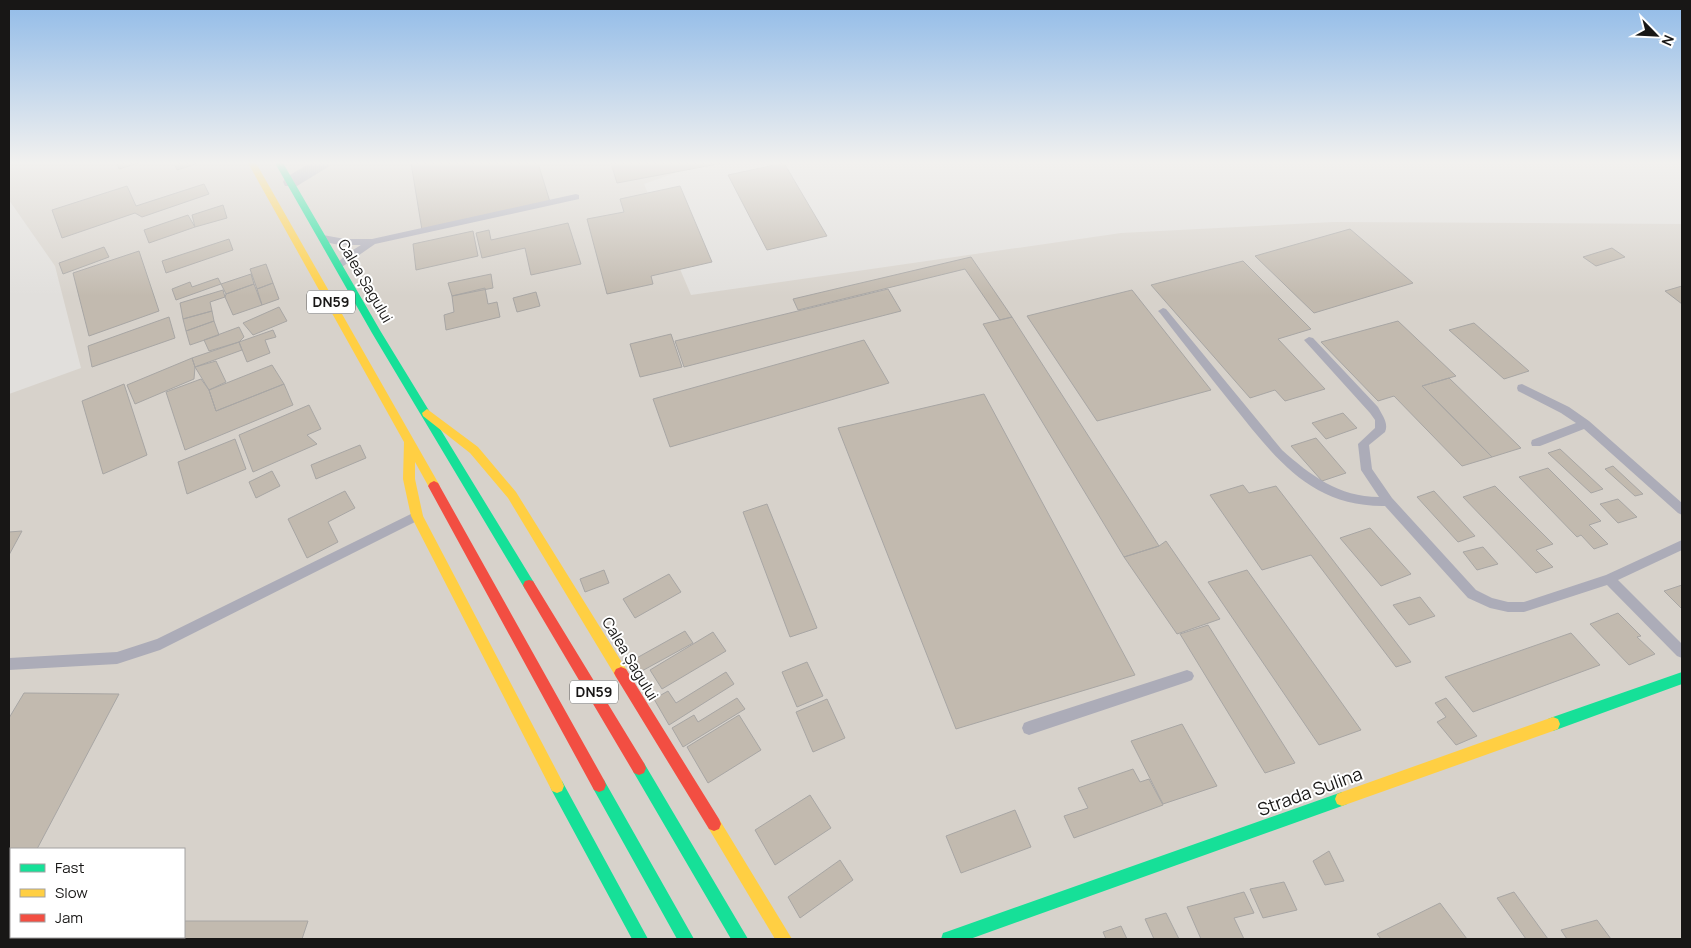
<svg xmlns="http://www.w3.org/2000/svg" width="1691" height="948" viewBox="0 0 1691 948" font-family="Manrope,sans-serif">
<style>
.built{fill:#d7d2cb;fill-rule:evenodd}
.building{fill:#c2baaf;stroke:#a8a6a4}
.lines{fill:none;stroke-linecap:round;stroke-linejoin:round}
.lane{fill:#acacb8;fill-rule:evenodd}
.street{fill:#acacb8;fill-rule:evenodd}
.fast{fill:#16e098;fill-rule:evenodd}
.slow{fill:#ffcf43;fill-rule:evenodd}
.jam{fill:#f24e42;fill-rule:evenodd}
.labels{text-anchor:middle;stroke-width:4;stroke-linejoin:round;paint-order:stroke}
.shield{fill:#fff;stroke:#5d5d5c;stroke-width:1}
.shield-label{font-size:14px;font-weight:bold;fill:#181716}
.street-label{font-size:15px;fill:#181716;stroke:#fff}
.near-street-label{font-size:18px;fill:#181716;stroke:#fff}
</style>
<rect width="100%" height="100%" fill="#e1dfdc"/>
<path class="built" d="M 9,163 L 703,163 L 644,184 L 691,295 L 1121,233 L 1334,222 L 1682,224 L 1682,939 L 9,939 L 9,394 L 81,368 L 55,266 L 9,200 ZM 11,849 L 184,849 L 184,937 L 11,937 Z"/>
<path class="building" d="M 117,163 L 139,163 L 119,169 Z
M 174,163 L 199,163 L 177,170 Z
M 411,163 L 538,163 L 550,202 L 422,230 Z
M 611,163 L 723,163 L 617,183 Z
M 784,163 L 827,236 L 767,250 L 728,175 Z
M 204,184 L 209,194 L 142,217 L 135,213 L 62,238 L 52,210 L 127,186 L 136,206 Z
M 680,186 L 712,262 L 651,276 L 653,284 L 607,294 L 587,219 L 624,212 L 620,199 Z
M 223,205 L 227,218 L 195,227 L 192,215 Z
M 188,215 L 195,227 L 149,243 L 144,230 Z
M 568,223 L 581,264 L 531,275 L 525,248 L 482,258 L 476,233 L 489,230 L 491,240 Z
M 1350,229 L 1413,283 L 1314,313 L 1255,256 Z
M 473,231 L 478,256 L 416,270 L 413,244 Z
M 229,239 L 233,250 L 166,273 L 162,261 Z
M 104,247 L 109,257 L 63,274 L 59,263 Z
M 1612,248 L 1625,257 L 1596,266 L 1583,257 Z
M 139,251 L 159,311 L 89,336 L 73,273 Z
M 971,257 L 1012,317 L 1000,320 L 965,269 L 798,310 L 793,299 Z
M 1243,261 L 1311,329 L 1278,339 L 1325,389 L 1285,401 L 1275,390 L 1250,398 L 1151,285 Z
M 266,264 L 273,283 L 257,289 L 250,269 Z
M 251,274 L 254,284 L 226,294 L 221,284 Z
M 491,274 L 493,288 L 452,296 L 448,283 Z
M 218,278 L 221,284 L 176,300 L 172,289 L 190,282 L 192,287 Z
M 273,283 L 279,299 L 262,305 L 257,289 Z
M 254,284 L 262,305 L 233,315 L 225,297 L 226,294 Z
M 1682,286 L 1682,304 L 1665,291 Z
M 485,288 L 488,304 L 497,302 L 500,317 L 446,330 L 444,315 L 454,312 L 452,296 Z
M 888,289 L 901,311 L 684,367 L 675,341 Z
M 223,290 L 225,297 L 210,302 L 212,311 L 183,319 L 180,303 Z
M 1132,290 L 1211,390 L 1097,421 L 1027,316 Z
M 536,292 L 540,306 L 517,312 L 513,298 Z
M 279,307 L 287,321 L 253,335 L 243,323 Z
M 212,311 L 214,321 L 186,331 L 183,319 Z
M 169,317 L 175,338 L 92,367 L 88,346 Z
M 1012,317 L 1159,546 L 1124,557 L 983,324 Z
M 214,321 L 219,335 L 190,345 L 186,331 Z
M 1398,321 L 1456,376 L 1422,386 L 1492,457 L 1462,466 L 1394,396 L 1378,401 L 1321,342 Z
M 1474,323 L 1529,371 L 1504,379 L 1449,330 Z
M 239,327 L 244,337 L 239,342 L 209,351 L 204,340 Z
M 273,330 L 276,337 L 265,340 L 270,353 L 247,362 L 239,342 Z
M 671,334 L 682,367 L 640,377 L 630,344 Z
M 864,340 L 889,383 L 670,447 L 653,399 Z
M 239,342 L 242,350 L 195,367 L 192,358 Z
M 192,358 L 195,367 L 194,379 L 135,404 L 127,385 Z
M 216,361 L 226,382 L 209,390 L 195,367 Z
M 272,365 L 284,384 L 216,411 L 209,390 Z
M 1449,378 L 1521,448 L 1492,457 L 1422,386 Z
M 201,379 L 209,390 L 216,411 L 284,384 L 293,405 L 185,450 L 166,392 Z
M 124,384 L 147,455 L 103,474 L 82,401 Z
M 984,394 L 1135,675 L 956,729 L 838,428 Z
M 309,405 L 321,429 L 307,435 L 317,444 L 253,472 L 239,435 Z
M 1343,413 L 1357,428 L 1326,439 L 1312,423 Z
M 1316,438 L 1346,473 L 1322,481 L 1291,446 Z
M 235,439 L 246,469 L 187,494 L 178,462 Z
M 360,445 L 366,458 L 316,479 L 311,465 Z
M 1560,449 L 1603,489 L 1591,493 L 1548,453 Z
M 1613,466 L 1643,494 L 1635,496 L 1605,469 Z
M 1548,468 L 1601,521 L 1589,525 L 1608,544 L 1594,549 L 1581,535 L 1577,537 L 1519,477 Z
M 272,471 L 280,486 L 256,498 L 249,482 Z
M 1243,485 L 1249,493 L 1276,486 L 1411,662 L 1396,667 L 1311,555 L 1262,570 L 1210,495 Z
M 1495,486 L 1553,544 L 1536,550 L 1553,567 L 1536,573 L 1463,497 Z
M 345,491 L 355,508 L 328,522 L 338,542 L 307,558 L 288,519 Z
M 1434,491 L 1475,536 L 1458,542 L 1417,497 Z
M 1618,499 L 1637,517 L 1618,523 L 1600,504 Z
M 767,504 L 817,628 L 790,637 L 743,512 Z
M 1370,528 L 1411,574 L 1381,586 L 1340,538 Z
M 22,531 L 9,555 L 9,532 Z
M 1166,541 L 1220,619 L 1177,634 L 1124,557 L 1159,546 Z
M 1483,547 L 1498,564 L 1477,570 L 1463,552 Z
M 604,570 L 609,583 L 585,592 L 580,579 Z
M 1247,570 L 1361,730 L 1319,745 L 1208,582 Z
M 669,574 L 681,592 L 635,618 L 623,599 Z
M 1682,585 L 1682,609 L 1664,591 Z
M 1420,597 L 1435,616 L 1409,625 L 1393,605 Z
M 1618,613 L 1641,636 L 1637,637 L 1655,654 L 1629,665 L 1590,624 Z
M 1208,625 L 1295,763 L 1265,773 L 1180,634 Z
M 685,631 L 693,643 L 640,672 L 633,660 Z
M 713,632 L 726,651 L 662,689 L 650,670 Z
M 1571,633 L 1600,665 L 1473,712 L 1445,677 Z
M 807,662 L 823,696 L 797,707 L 782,672 Z
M 726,672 L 734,684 L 669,725 L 654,699 L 668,691 L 676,703 Z
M 24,693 L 119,694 L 37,849 L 11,849 L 11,898 L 9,903 L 9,718 Z
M 737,698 L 745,709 L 683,747 L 672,728 L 694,715 L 698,722 Z
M 1446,698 L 1477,736 L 1456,745 L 1437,722 L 1446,717 L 1435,703 Z
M 827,699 L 845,738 L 813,752 L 796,712 Z
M 739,715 L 761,750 L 708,783 L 687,747 Z
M 1182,724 L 1217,786 L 1163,804 L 1131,741 Z
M 1133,769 L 1140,782 L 1149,779 L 1163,805 L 1074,838 L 1064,816 L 1088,808 L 1078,788 Z
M 810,795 L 831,828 L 775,865 L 755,830 Z
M 1015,810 L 1031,847 L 961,873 L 946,836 Z
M 1329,851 L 1344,881 L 1325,885 L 1313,861 Z
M 840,860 L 853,880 L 800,918 L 788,897 Z
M 1284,882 L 1297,910 L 1263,918 L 1250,889 Z
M 1244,892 L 1254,913 L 1234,918 L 1244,939 L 1201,939 L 1187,907 Z
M 1514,892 L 1548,939 L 1526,939 L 1497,898 Z
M 1440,903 L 1467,939 L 1381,939 L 1377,934 Z
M 1166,913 L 1179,939 L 1154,939 L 1145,919 Z
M 1597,920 L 1611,939 L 1567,939 L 1561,930 Z
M 184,921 L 308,921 L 302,939 L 50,939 L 51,937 L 184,937 Z
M 1121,926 L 1127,939 L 1106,939 L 1103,932 Z"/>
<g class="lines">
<path class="lane" d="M 576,194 L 579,195 L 579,199 L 375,244 L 339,269 L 334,266 L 336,264 L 348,253 L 361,245 C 348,245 329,246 319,238 L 323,235 L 345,239 L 372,239 Z
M 1163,308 L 1166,309 L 1282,450 C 1310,475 1339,497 1379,497 L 1361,470 L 1358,444 L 1375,428 L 1375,420 L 1370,413 L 1304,340 L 1309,337 L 1313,338 L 1378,407 C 1382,415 1389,423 1385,432 L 1369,445 L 1372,469 L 1392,498 L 1476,590 L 1492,598 L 1508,602 L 1524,602 L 1606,575 L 1682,540 L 1682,550 L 1618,580 L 1682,644 L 1682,658 L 1677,656 L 1607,585 L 1524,612 L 1508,612 L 1490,608 L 1468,598 L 1385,506 C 1309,507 1274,456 1231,403 C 1207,373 1183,343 1160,313 L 1158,311 Z
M 1522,384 L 1569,407 L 1589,421 L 1682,503 L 1682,515 L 1678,513 L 1584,429 L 1540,446 L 1532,446 L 1531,443 L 1532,440 L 1576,423 L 1561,413 L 1518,391 L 1517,388 L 1518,385 Z
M 417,511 L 421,513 L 423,516 L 421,519 L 160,650 L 117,664 L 9,670 L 9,658 L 117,652 L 157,639 Z
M 1187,670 L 1192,672 L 1194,676 L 1192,680 L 1187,682 L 1029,735 L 1024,733 L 1022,728 L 1024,723 L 1029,721 Z"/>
<path class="street" d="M 310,163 L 330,163 L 328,167 L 297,186 L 285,186 L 283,182 L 285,178 Z"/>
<path class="fast" d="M 275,163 L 283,163 L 381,332 L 533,581 L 535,585 L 533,589 L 529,590 L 525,589 L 372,333 Z
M 1682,672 L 1682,684 L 1553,731 L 1548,729 L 1546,724 L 1548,719 L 1553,717 Z
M 639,761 L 644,763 L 748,939 L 731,939 L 634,773 L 632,768 L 634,763 Z
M 599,778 L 604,780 L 694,939 L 677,939 L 594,790 L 592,785 L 594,780 Z
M 557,779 L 562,781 L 648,939 L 632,939 L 552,791 L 550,786 L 552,781 Z
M 1342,792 L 1347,794 L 1349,799 L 1347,804 L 1342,806 L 970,939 L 941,939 L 943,933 L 949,931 Z"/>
<path class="slow" d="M 248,163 L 256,163 L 440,486 L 438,489 L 430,489 L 415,462 L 415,479 L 423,516 L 562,781 L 564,786 L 562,791 L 557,793 L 552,791 L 411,516 L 403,479 L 404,442 Z
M 427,409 L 478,447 L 516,492 L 626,669 L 628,673 L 626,677 L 621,679 L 616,677 L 508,498 L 470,453 L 423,416 L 422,413 Z
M 1553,717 L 1558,719 L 1560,724 L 1558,729 L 1553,731 L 1342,806 L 1337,804 L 1335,799 L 1337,794 L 1342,792 Z
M 714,817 L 719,819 L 792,939 L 775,939 L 709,829 L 707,824 L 709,819 Z"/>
<path class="jam" d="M 434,481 L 438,483 L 604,780 L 606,785 L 604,790 L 599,792 L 594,790 L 428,486 L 430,483 Z
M 529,580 L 533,581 L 644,763 L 646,768 L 644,773 L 639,775 L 634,773 L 525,589 L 523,585 L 525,581 Z
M 621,667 L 626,669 L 719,819 L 721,824 L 719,829 L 714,831 L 709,829 L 616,677 L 614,673 L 616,669 Z"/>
</g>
<linearGradient id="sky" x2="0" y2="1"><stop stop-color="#91bbe8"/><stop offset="0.55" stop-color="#f2f1ef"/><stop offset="1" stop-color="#f2f1ef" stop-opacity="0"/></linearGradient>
<rect width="1691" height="296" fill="url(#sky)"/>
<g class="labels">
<g class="shield">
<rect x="307" y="290.5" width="48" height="23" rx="4"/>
<rect x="570" y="680.5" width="48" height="23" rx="4"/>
</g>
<g class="shield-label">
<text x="331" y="307">DN59</text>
<text x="594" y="697">DN59</text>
</g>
<g class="street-label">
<text transform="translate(365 281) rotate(60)" y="5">Calea Șagului</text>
<text transform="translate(630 659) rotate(59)" y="5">Calea Șagului</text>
</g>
<g class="near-street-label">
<text transform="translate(1310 792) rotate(-20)" y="6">Strada Sulina</text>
</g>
</g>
<rect width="1691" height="948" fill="none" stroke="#181716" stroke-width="20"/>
<rect x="10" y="848" width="175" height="90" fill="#ffffff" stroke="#a3a2a2"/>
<rect x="20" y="864" width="25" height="8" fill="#16e098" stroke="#a3a2a2"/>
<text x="55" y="873" font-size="15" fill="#181716">Fast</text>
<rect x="20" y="889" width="25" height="8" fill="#ffcf43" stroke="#a3a2a2"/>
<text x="55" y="898" font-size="15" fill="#181716">Slow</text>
<rect x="20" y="914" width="25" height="8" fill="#f24e42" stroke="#a3a2a2"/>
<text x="55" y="923" font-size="15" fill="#181716">Jam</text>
<g transform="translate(1656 35) rotate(114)" stroke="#ffffff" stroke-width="4" paint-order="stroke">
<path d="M0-4L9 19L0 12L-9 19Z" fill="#181716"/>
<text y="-8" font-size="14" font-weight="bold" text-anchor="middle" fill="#181716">N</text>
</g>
</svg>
